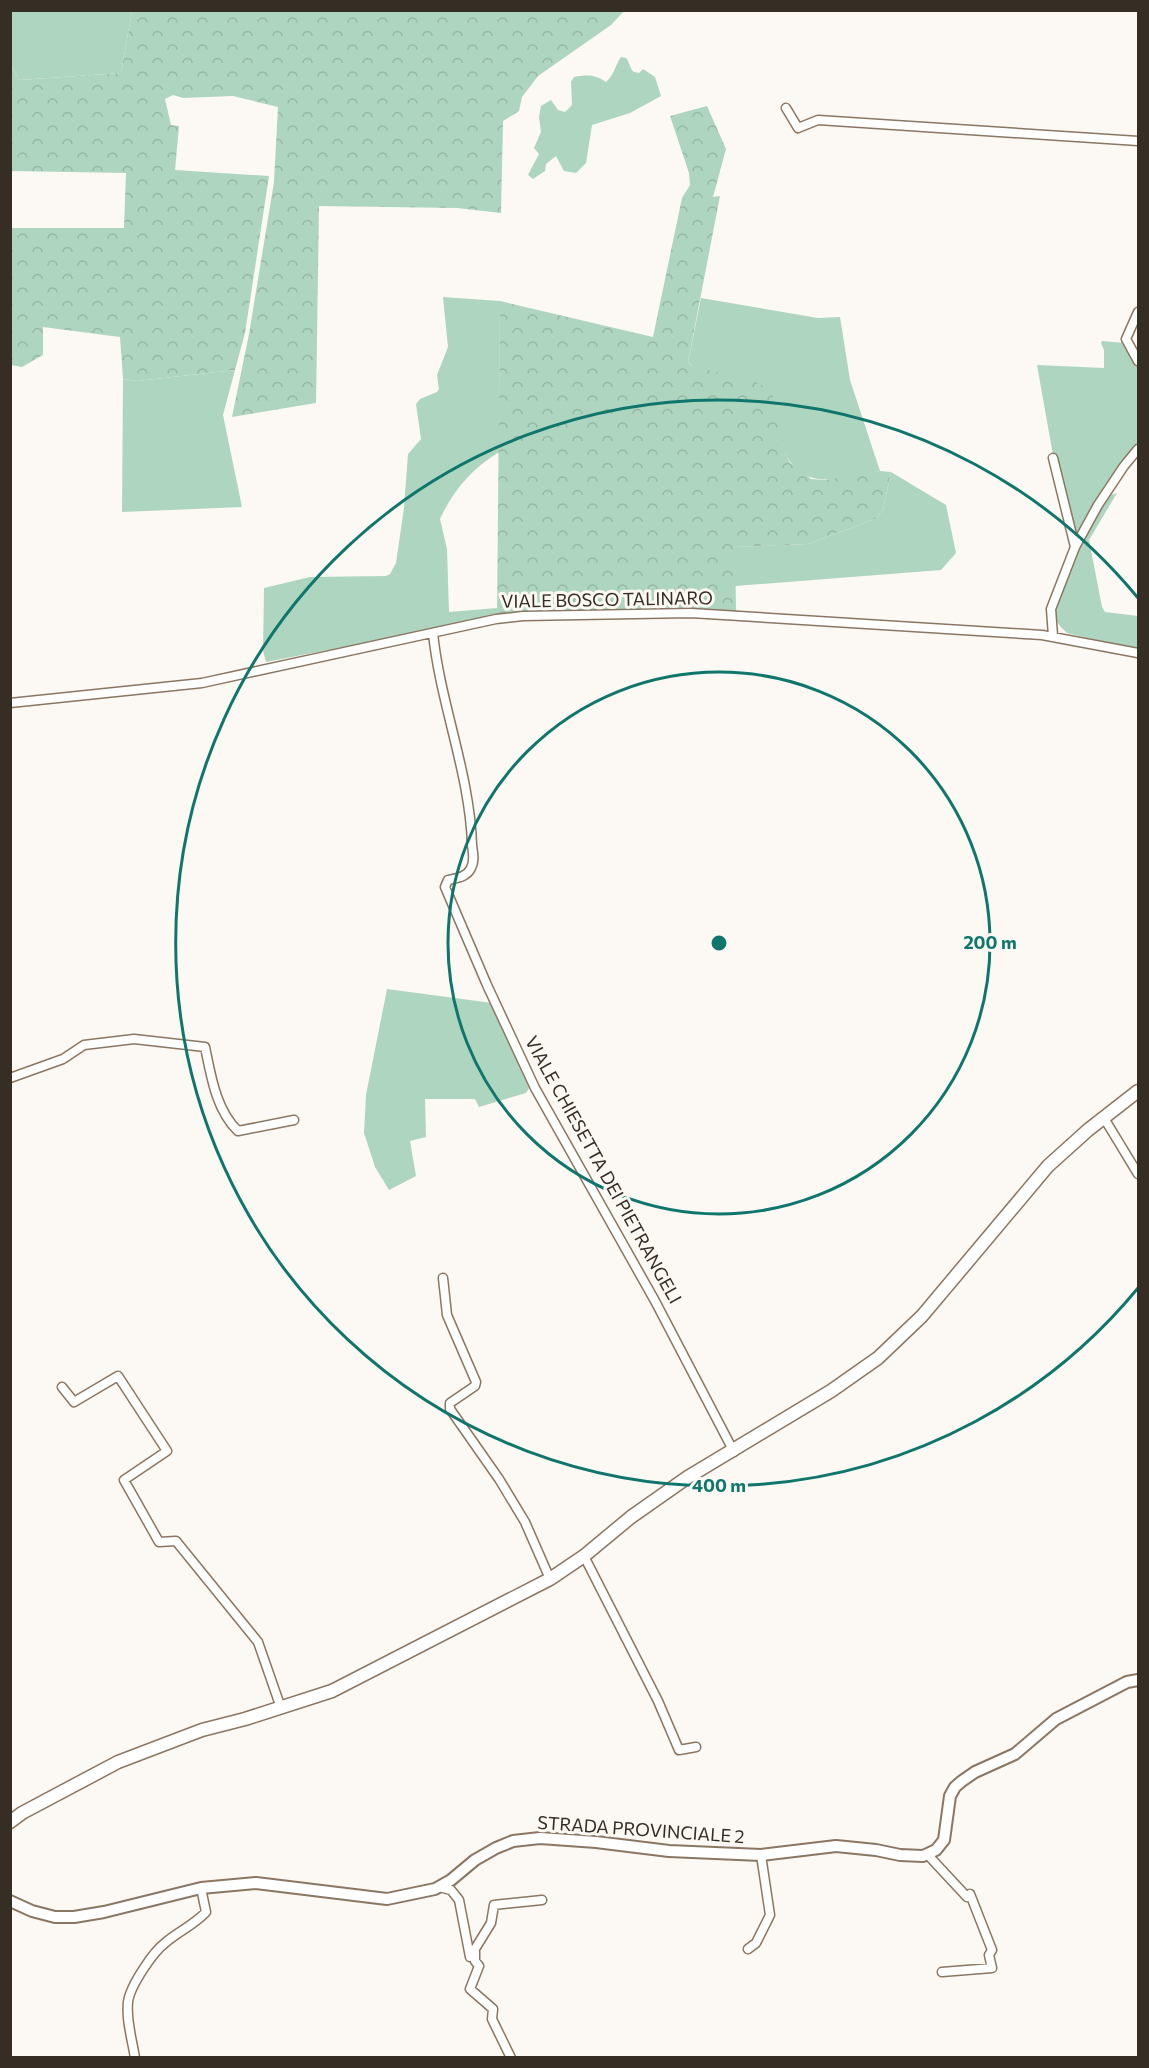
<svg xmlns="http://www.w3.org/2000/svg" width="1149" height="2068" viewBox="0 0 1149 2068" font-family="Commissioner,sans-serif">
<style>
.grass{fill:#aed5bf}
.forest{fill:url(#forest-crowns)}
.lines{fill:none;stroke-linecap:round;stroke-linejoin:round}
.minor-casing{stroke:#8b7662;stroke-width:11}
.tertiary-casing{stroke:#8b7662;stroke-width:14}
.secondary-casing{stroke:#8b7662;stroke-width:15}
.minor{stroke:#fff;stroke-width:8}
.tertiary{stroke:#fff;stroke-width:10}
.secondary{stroke:#fff;stroke-width:12}
.ring{fill:none;stroke:#0f766e;stroke-width:3}
.labels{text-anchor:middle;stroke-width:6;stroke-linejoin:round;paint-order:stroke}
.street-label{font-size:18px;fill:#362d25;stroke:#fcf8f3}
.centre{fill:#0f766e;stroke:#fcf8f3;stroke-width:3}
.ring-label{font-size:18px;text-anchor:middle;font-weight:bold;fill:#0f766e;stroke:#fcf8f3;stroke-width:6;stroke-linejoin:round;paint-order:stroke}
</style>
<defs>
<pattern id="forest-crowns" width="20" height="18" patternUnits="userSpaceOnUse" patternTransform="scale(1.5)"><rect width="20" height="18" fill="#aed5bf"/><path d="M2 6a3 3 0 1 1 6 0M12 15a3 3 0 1 1 6 0" fill="none" stroke="#96b7a4"/></pattern>
</defs>
<rect width="100%" height="100%" fill="#fcf8f3"/>
<path class="grass" d="M 10,11 L 132,11 L 121,73 L 19,80 L 11,65 Z
M 621,57 L 626,58 C 630,62 629,68 634,72 L 639,73 L 643,69 L 655,77 L 661,96 L 630,113 L 592,125 L 586,163 L 576,173 L 564,171 L 556,156 L 546,164 L 545,171 L 533,179 L 528,175 L 539,154 L 534,148 L 541,132 L 539,117 L 541,106 L 551,100 L 558,110 L 565,112 L 572,105 L 571,82 L 574,77 C 587,75 594,74 606,82 C 614,75 615,66 621,57 Z
M 443,297 L 500,301 L 499,452 C 471,470 454,489 440,519 L 447,549 L 449,612 L 497,608 L 497,617 L 266,662 L 263,651 L 264,588 L 310,577 L 386,576 L 390,574 L 396,563 L 404,508 L 408,454 L 421,439 L 416,404 L 420,399 L 437,392 L 439,389 L 437,375 L 448,347 Z
M 701,298 L 818,318 L 840,317 L 850,380 L 880,471 C 846,477 802,494 785,452 L 688,362 Z
M 1102,341 L 1125,343 L 1138,368 L 1138,442 L 1108,483 L 1076,538 L 1053,455 L 1037,365 L 1104,368 L 1104,350 L 1101,343 Z
M 235,370 L 223,415 L 242,507 L 122,512 L 123,379 L 137,381 Z
M 891,472 L 946,505 L 956,553 L 941,570 L 735,586 L 734,547 L 808,544 L 875,519 L 883,510 Z
M 1117,493 L 1089,540 L 1102,607 L 1105,612 L 1138,616 L 1138,650 L 1067,633 C 1062,628 1055,622 1055,614 C 1053,590 1095,520 1108,496 Z
M 387,989 L 492,1003 L 529,1088 L 526,1093 L 479,1107 L 475,1099 L 425,1099 L 426,1137 L 410,1141 L 416,1176 L 389,1190 L 375,1167 L 364,1133 L 366,1095 Z"/>
<path class="forest" d="M 132,11 L 132,10 L 624,11 L 611,25 L 538,76 L 522,97 L 519,111 L 503,121 L 501,213 L 457,208 L 319,206 L 316,403 L 232,417 L 249,334 L 274,182 L 278,107 L 233,96 L 183,98 L 173,95 L 165,99 L 171,125 L 179,126 L 175,170 L 269,176 L 245,333 L 235,370 L 137,381 L 123,379 L 120,337 L 43,327 L 43,355 L 22,367 L 11,365 L 11,228 L 124,228 L 126,173 L 11,171 L 11,65 L 19,80 L 121,73 Z
M 707,106 L 726,149 L 713,197 L 720,196 L 688,362 L 692,366 L 756,382 L 766,388 L 775,399 L 785,452 L 790,463 L 811,479 L 825,480 L 880,471 L 891,472 L 883,510 L 875,519 L 808,544 L 735,547 L 736,612 C 656,607 577,610 497,617 L 500,301 L 653,337 L 682,198 L 690,185 L 689,173 L 670,116 Z"/>
<g class="lines">
<defs>
<path id="minor" d="M 786,108 L 798,128 L 818,120 L 1138,141
M 1138,312 L 1126,339 L 1138,361
M 1053,458 L 1075,547
M 433,633 C 440,703 470,774 472,845 C 473,853 475,861 471,868 C 467,877 457,878 448,880 L 445,887 L 487,985 L 535,1088 L 655,1301 L 734,1452
M 1053,636 L 1051,609 L 1075,547 L 1098,505 L 1124,466 L 1138,449
M 10,703 L 202,683 L 496,619 L 523,616 L 691,613 L 1042,635 L 1138,653
M 10,1078 L 63,1059 L 84,1045 L 134,1039 L 205,1047 C 211,1076 216,1110 238,1131 L 294,1120
M 1104,1118 L 1138,1174
M 443,1278 L 447,1315 L 476,1382 L 475,1386 L 450,1403 L 450,1409 L 499,1479 L 525,1522 L 550,1579
M 62,1387 L 74,1402 L 118,1376 L 167,1451 L 124,1480 L 159,1542 L 176,1541 L 258,1642 L 281,1708
M 584,1556 L 658,1701 L 679,1750 L 696,1747
M 927,1854 L 967,1897 L 970,1894 L 992,1950 L 989,1955 L 992,1968 L 942,1972
M 439,1887 L 451,1890 L 459,1900 L 470,1957 L 491,1923 L 494,1905 L 542,1900
M 748,1949 L 756,1943 L 770,1915 L 761,1855
M 475,1952 L 475,1961 L 479,1966 L 470,1989 L 493,2009 L 492,2019 L 511,2058
M 135,2058 C 132,2039 126,2020 128,2002 C 130,1986 153,1952 165,1943 C 179,1931 194,1925 206,1912 L 201,1888"/>
<path id="tertiary" d="M 10,1901 L 32,1911 L 55,1917 L 74,1917 L 104,1912 L 201,1888 L 256,1883 L 387,1899 L 435,1889 L 451,1880 L 475,1860 L 496,1848 L 513,1841 L 540,1838 L 596,1842 L 669,1851 L 761,1855 L 836,1846 L 876,1850 L 900,1855 L 923,1856 L 936,1850 L 944,1840 L 950,1796 L 955,1787 L 962,1781 L 975,1772 L 1015,1754 L 1056,1719 L 1127,1682 L 1138,1680"/>
<path id="secondary" d="M 10,1822 L 22,1813 L 118,1762 L 202,1730 L 245,1719 L 332,1691 L 550,1579 L 584,1556 L 631,1517 L 688,1477 L 831,1391 L 878,1358 L 922,1316 L 1048,1166 L 1088,1130 L 1138,1091"/>
</defs>
<use href="#minor" class="minor-casing"/>
<use href="#tertiary" class="tertiary-casing"/>
<use href="#secondary" class="secondary-casing"/>
<use href="#minor" class="minor"/>
<use href="#tertiary" class="tertiary"/>
<use href="#secondary" class="secondary"/>
</g>
<g class="ring">
<circle cx="719" cy="943" r="271"/>
<path d="M1138 1288A543 543 0 1 1 1138 598"/>
</g>
<g class="labels">
<g class="street-label">
<text transform="translate(607 600) rotate(-1)" y="6">VIALE BOSCO TALINARO</text>
<text transform="translate(603 1170) rotate(61)" y="6">VIALE CHIESETTA DEI PIETRANGELI</text>
<text transform="translate(641 1830) rotate(4)" y="6">STRADA PROVINCIALE 2</text>
</g>
</g>
<circle cx="719" cy="943" r="9" class="centre"/>
<g class="ring-label">
<text x="990" y="949">200 m</text>
<text x="719" y="1492">400 m</text>
</g>
<rect width="1149" height="2068" fill="none" stroke="#362d25" stroke-width="24"/>
</svg>
